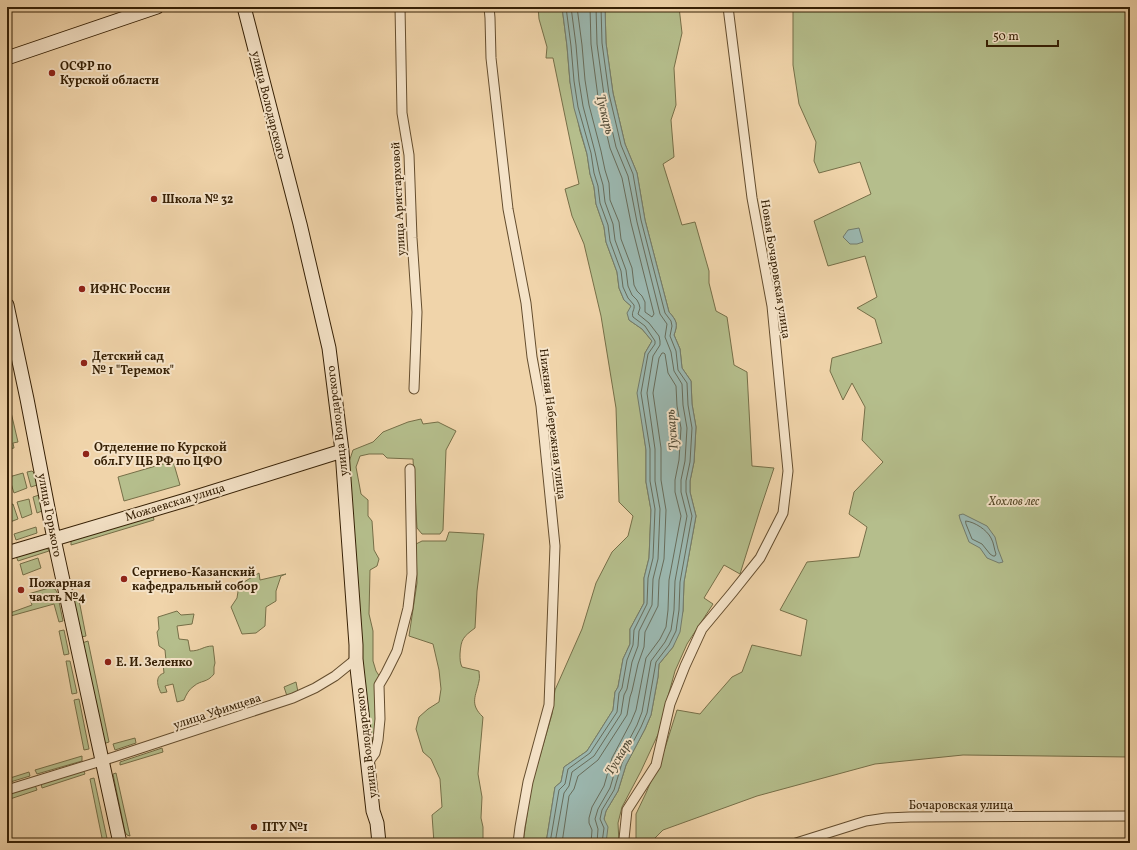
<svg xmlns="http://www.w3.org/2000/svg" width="1137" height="850" viewBox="0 0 1137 850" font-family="Vollkorn,serif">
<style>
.green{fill:#b5be8c;stroke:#766f48}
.water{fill:#9bb7af;stroke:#737b6b}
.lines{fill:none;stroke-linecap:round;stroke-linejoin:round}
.shore{stroke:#686c5a;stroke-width:1}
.street-casing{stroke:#644d2e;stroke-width:11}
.secondary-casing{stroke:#362005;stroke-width:15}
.street{stroke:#f5e3c8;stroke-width:9}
.secondary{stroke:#f5e3c8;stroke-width:13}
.poi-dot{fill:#8f2418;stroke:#f5e3c8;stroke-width:1.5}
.labels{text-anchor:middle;stroke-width:4;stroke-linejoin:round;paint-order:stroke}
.poi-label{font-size:12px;font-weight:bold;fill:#362005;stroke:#f5e3c8;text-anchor:start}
.street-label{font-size:12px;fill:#362005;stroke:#f5e3c8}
.park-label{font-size:12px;font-style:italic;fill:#564827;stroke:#f5e3c8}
.water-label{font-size:13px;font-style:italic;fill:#544d38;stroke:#f5e3c8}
</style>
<rect width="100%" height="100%" fill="#f0d4aa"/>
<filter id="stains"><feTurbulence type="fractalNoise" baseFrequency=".005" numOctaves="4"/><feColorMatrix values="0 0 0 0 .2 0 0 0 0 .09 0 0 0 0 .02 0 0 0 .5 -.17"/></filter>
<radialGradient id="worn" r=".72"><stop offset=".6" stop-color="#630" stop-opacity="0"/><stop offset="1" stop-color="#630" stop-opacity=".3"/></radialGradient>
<path class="green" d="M 538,7 L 562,7 L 567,46 L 570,82 L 580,131 L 587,154 L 590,174 L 594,187 L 596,204 L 604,227 L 606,242 L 617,272 L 619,288 L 624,300 L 631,306 L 629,320 L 642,329 L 652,341 L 645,353 L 640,406 L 646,450 L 646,482 L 651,510 L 649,558 L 644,578 L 644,603 L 630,629 L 630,644 L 623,659 L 618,687 L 615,692 L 613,710 L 587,751 L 564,767 L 561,782 L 555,787 L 546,843 L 523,843 L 531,787 L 552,714 L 555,690 L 582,629 L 596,583 L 612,552 L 628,536 L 633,516 L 619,502 L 616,408 L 601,316 L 584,244 L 572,216 L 565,189 L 579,184 L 553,58 L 546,58 L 547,47 L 539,19 Z
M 605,7 L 679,7 L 682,33 L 674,68 L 676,105 L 671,120 L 674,157 L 663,164 L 682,225 L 695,222 L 709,271 L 709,283 L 716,311 L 727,317 L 734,365 L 747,372 L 752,466 L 774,468 L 760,510 L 740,574 L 724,565 L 704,598 L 713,604 L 687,644 L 675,671 L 667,700 L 661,728 L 641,771 L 622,807 L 618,823 L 619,843 L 606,843 L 604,819 L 606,811 L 618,791 L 626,765 L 645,729 L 651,715 L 658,677 L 659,664 L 673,647 L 683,611 L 684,582 L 696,516 L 690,492 L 690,481 L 694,462 L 696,427 L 692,404 L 691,381 L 682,368 L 680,349 L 674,335 C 678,324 677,321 669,312 L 645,220 L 637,173 L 625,144 L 613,93 L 606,43 Z
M 793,7 L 1130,7 L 1130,757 L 963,755 L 875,764 L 757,796 L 663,830 L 650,843 L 636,843 L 636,814 L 646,793 L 665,748 L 677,710 L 700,714 L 711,701 L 732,677 L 742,672 L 752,645 L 801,656 L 807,620 L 780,610 L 807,562 L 859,557 L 867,527 L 849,514 L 854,492 L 883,462 L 862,440 L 865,407 L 852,383 L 843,400 L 830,371 L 832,358 L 882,343 L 875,319 L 857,308 L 877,297 L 865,256 L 828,266 L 814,221 L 871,194 L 860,162 L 819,173 L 814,161 L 816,142 L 799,104 L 793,65 Z
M 7,408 L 10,408 L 18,442 L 13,443 L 14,448 L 8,449 L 8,452 L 7,451 Z
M 421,419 L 423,424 L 438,422 L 456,431 L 446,450 L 443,530 L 440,534 L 422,534 L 417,528 L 413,459 L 387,458 L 383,454 L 369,454 L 360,456 L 356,467 L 361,494 L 368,500 L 368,516 L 372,521 L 374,550 L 379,559 L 377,566 L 370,570 L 369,614 L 373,631 L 373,661 L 376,671 L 380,677 L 376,739 L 372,750 L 362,662 L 347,468 L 353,450 L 373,442 L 383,432 L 408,422 Z
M 173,461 L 180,485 L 124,501 L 118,477 Z
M 32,471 L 34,473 L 37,485 L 31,487 L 27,472 Z
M 23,473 L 27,488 L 14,493 L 9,477 Z
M 39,495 L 42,511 L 37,513 L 33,497 Z
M 29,499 L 32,514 L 22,518 L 17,502 Z
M 13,504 L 18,519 L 10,522 L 7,513 L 7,506 Z
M 153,515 L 154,520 L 71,545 L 71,541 Z
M 36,527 L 37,533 L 16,540 L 14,534 Z
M 449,532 L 484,534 L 477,591 L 475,628 C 463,637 461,639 460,654 C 460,659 460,663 462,667 L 479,671 C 479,674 480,678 479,681 C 476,696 469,704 483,717 L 478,774 L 482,797 L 481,818 L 483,827 L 483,843 L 434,843 L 432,815 L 442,807 L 440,779 L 431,759 L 423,752 L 416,729 L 419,717 L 428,709 L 439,702 L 441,689 L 439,670 L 433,644 L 409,636 L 417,583 L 416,544 L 422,541 L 446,541 Z
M 43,548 L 48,549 L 49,551 L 18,561 L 16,556 Z
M 38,558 L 41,568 L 23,575 L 20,564 Z
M 259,573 L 260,580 L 286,574 L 281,576 L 276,591 L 276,601 L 266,607 L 265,626 L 256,633 L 242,634 L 231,607 L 237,598 L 239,585 Z
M 49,588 L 55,589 L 57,592 L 63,621 L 59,622 L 54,604 L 7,617 L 7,614 L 32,605 L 28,594 Z
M 79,600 L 86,636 L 81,637 L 73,601 Z
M 177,611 L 181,615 L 194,614 L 192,624 L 177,626 L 179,639 L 188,640 L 190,651 C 201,651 203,646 213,646 L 215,663 L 214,667 L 214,674 C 207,683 201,680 194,686 C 189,689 186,695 184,700 L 177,702 L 173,684 L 165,686 L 167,692 L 161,693 C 157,685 155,676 164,673 L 163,663 L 166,661 L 165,650 L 159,646 L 157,632 L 159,629 L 158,617 Z
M 64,630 L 69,654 L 64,655 L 59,631 Z
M 88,641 L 109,742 L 103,744 L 82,643 Z
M 66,661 L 70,661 L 77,693 L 72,694 Z
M 296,682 L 298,692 L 287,696 L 284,687 Z
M 79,699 L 89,749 L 84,750 L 74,700 Z
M 135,738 L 136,743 L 115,750 L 113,744 Z
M 162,748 L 163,752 L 120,765 L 120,762 Z
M 82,756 L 82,761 L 37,774 L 35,770 Z
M 83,769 L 85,774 L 42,788 L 41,783 Z
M 29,772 L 30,776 L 7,783 L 7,779 Z
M 116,773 L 130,836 L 127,835 L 125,832 L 113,774 Z
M 94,778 L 108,843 L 103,843 L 90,779 Z
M 35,785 L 37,790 L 7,800 L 7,794 Z"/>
<path class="water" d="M 562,7 L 605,7 L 606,43 L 613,93 L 625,144 L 637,173 L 645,220 L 669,312 C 677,321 678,324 674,335 L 680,349 L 682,368 L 691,381 L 692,404 L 696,427 L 694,462 L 690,481 L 690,492 L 696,516 L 684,582 L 683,611 L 680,632 L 673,647 L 659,664 L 658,677 L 651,715 L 645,729 L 626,765 L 618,791 L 606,811 L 604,819 L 608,827 L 606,843 L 546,843 L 555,787 L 561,782 L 564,767 L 587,751 L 613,710 L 615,692 L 618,687 L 623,659 L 630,644 L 630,629 L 644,603 L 644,578 L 649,558 L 651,510 L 646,482 L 646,450 L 637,393 L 645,353 L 652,341 L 642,329 L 629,320 L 627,313 L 631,306 L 624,300 L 619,288 L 617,272 L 606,242 L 604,227 L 596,204 L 594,187 L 590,174 L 587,154 L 574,108 L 570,82 L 567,46 Z
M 859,228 L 863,242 L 857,244 L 850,244 L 843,237 L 848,230 Z
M 963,514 L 987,526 L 995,537 L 998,549 L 1003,562 L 999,563 L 987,558 L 980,548 L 969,542 L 960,519 L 959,515 Z"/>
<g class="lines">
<path class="shore" d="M 577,7 L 582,45 L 585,80 L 589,105 L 601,151 L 605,170 L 609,183 L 610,200 L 619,222 L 621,239 L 632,268 L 634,285 L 637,291 L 642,296 L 645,302 L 645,312 L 652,317 L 654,314 L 631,223 L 622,178 L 610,148 L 598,97 L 591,44 L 590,7
M 596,7 L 597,44 L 604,95 L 616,147 L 628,176 L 637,222 L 660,314 L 667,324 L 665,337 L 671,352 L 674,371 L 682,384 L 683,405 L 687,428 L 685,461 L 681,480 L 681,492 L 687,516 L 675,581 L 674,610 L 671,630 L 665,642 L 651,661 L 642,712 L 637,725 L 618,761 L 610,788 L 598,809 L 595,819 L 598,829 L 597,843
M 601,7 L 602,43 L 609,94 L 621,145 L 633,174 L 641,220 L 665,313 L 671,321 L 672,326 L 670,336 L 676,351 L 678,370 L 687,383 L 688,405 L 692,428 L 690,462 L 686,481 L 686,492 L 692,516 L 680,582 L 679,610 L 676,631 L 669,645 L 656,662 L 647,713 L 641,727 L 622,763 L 614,790 L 602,810 L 600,819 L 604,828 L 602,843
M 966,521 C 975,522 987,530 991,538 C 994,543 994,549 996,554 L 995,556 L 993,556 L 990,554 L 982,544 L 972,539 L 966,524 Z
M 550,843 L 559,790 L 565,784 L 568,769 L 590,753 L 617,712 L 619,693 L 622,688 L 627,660 L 633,645 L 634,630 L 647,604 L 648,578 L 653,558 L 655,509 L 650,481 L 650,449 L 641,393 L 648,354 L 655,344 L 655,341 L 645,326 L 633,317 C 631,312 635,310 634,305 L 628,298 L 623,287 L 621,271 L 610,241 L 608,225 L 600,203 L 598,186 L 594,173 L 591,153 L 578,107 L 574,81 L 571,46 L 566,7
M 555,843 L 564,793 L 569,786 L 572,772 L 594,756 L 621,714 L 624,695 L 627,689 L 632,662 L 638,646 L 639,631 L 652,605 L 653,579 L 658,559 L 660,509 L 655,481 L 655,449 L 647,393 L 653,356 L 660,345 L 660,341 L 659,336 L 649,323 L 638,314 L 640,308 L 639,304 L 637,300 L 632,295 L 628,286 L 626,270 L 615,240 L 613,224 L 605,202 L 603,185 L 599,171 L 595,152 L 583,106 L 579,81 L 576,45 L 571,7
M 562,843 L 569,796 L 574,789 L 578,776 L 598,760 L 627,715 L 630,697 L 632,691 L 638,664 L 644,647 L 645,632 L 658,606 L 659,580 L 664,559 L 666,510 L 661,480 L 661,448 L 653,393 L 659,358 L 662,353 L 664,353 L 665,354 L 668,373 L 676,386 L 677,406 L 681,428 L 679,460 L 675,480 L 675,492 L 681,516 L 669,580 L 668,610 L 666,627 L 660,639 L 646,658 L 636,710 L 631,722 L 612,758 L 604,786 L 592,807 L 589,818 L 589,823 L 592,830 L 591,843"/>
<defs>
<path id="street" d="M 400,7 L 402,113 L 409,155 L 412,238 L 417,312 L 414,389
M 489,7 L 490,18 L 491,58 L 508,209 L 526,303 L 532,357 L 541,406 L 555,546 L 549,705 L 528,782 L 520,827 L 518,843
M 367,764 L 375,753 L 378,740 L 380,719 L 379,685 L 386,673 L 397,651 L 408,608 L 412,574 L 410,469
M 7,790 L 114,757 L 293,698 L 315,688 L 335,676 L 356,659
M 625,843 L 624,839 L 627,810 L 656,765 L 670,704 L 685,666 L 702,629 L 732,593 L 760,558 L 783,513 L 788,471 L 772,306 L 752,198 L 728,7
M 796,843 L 866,821 L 886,818 L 910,817 L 1130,816"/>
<path id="secondary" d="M 244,7 L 300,224 L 329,348 L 342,451 L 356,645 L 356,659 L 373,811 L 377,823 L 379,843
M 7,58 L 157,7
M 7,305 L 27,399 L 54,539 L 120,843
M 7,553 L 186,500 L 342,451"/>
</defs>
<use href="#street" class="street-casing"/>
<use href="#secondary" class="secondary-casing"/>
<use href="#street" class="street"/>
<use href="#secondary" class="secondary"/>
</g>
<g class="poi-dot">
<circle cx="52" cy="73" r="4"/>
<circle cx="154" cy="199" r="4"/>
<circle cx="82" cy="289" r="4"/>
<circle cx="84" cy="363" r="4"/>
<circle cx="86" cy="454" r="4"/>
<circle cx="124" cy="579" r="4"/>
<circle cx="21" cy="590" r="4"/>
<circle cx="108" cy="662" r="4"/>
<circle cx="254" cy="827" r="4"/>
</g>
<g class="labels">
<g class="poi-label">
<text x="60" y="70">ОСФР по<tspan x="60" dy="14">Курской области</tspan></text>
<text x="162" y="203">Школа № 32</text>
<text x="90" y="293">ИФНС России</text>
<text x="92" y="360">Детский сад<tspan x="92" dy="14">№ 1 "Теремок"</tspan></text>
<text x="94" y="451">Отделение по Курской<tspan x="94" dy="14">обл.ГУ ЦБ РФ по ЦФО</tspan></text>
<text x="132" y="576">Сергиево-Казанский<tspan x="132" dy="14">кафедральный собор</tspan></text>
<text x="29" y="587">Пожарная<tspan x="29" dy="14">часть №4</tspan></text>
<text x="116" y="666">Е. И. Зеленко</text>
<text x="262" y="831">ПТУ №1</text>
</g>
<g class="street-label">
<text transform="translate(269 105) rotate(76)" y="4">улица Володарского</text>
<text transform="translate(398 199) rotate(-93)" y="4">улица Аристарховой</text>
<text transform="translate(776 269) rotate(81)" y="4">Новая Бочаровская улица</text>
<text transform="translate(337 421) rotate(-97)" y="4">улица Володарского</text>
<text transform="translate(553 424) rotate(83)" y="4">Нижняя Набережная улица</text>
<text transform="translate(175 502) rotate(-17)" y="4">Можаевская улица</text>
<text transform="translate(50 515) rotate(79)" y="4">улица Горького</text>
<text transform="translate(217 711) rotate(-18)" y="4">улица Уфимцева</text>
<text transform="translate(366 743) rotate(-97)" y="4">улица Володарского</text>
<text x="961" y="809">Бочаровская улица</text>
</g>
<g class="park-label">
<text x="1014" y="505">Хохлов лес</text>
</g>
<g class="water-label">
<text transform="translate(606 114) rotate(76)" y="5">Тускарь</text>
<text transform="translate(671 430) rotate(-95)" y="5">Тускарь</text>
<text transform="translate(618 756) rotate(-59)" y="5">Тускарь</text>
</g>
</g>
<rect width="1137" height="850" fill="none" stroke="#f0d4aa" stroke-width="24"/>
<rect x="8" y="8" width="1121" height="834" fill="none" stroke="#362005" stroke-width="2"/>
<rect x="12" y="12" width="1113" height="826" fill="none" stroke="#362005"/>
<path d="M987 40v6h71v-6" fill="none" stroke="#362005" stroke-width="2"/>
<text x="993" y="40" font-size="12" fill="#362005" stroke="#f5e3c8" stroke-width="3" paint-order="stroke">50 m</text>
<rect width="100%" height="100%" filter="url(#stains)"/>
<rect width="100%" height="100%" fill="url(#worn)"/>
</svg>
